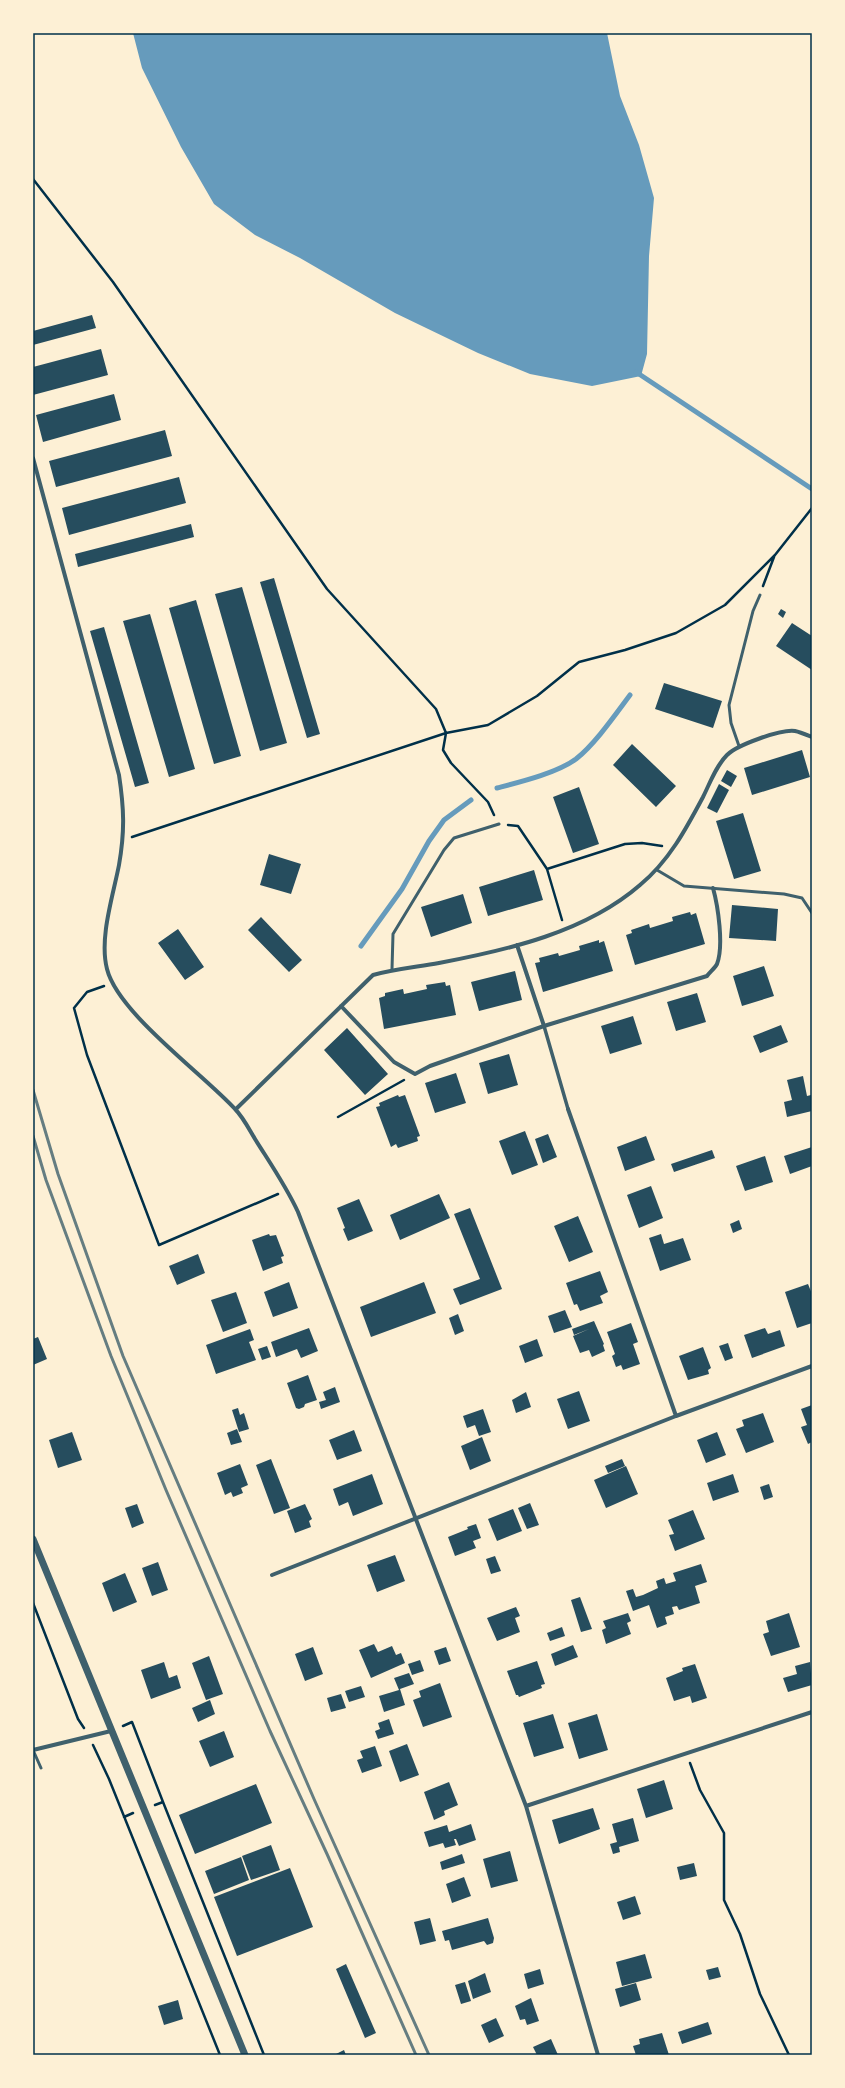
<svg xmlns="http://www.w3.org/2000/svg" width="845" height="2088" viewBox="0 0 845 2088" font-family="'PT Sans',sans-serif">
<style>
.water{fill:#669bbc}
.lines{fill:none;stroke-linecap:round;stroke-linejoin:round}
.stream{stroke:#669bbc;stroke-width:5}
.building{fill:#264d5e}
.path{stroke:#003049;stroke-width:2.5}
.service{stroke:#3f606c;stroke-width:3}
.pedestrian{stroke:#3f606c;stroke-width:3.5}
.minor{stroke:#3f606c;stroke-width:4}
.tertiary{stroke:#3f606c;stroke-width:7}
.rail{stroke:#657d81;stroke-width:3}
.neatline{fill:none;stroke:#003049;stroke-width:1.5}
</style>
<rect width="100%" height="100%" fill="#fdf0d5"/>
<path class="water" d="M 133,33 L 607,33 L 620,96 L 639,145 L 654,198 L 649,256 L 647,354 L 641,376 L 592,386 L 530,374 L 478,353 L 395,313 L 300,258 L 255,235 L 214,204 L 181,147 L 142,68 Z"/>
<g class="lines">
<path class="stream" d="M 636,372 L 812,489
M 497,788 C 520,782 557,773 576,759 C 595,744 615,715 630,695
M 361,946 L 402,889 L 429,841 L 444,820 L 471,800"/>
</g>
<path class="building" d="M 92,315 L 96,328 L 33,345 L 33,331 Z
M 101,349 L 108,375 L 33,395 L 33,367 Z
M 114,394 L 121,420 L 43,442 L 36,415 Z
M 165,430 L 172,456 L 56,487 L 49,461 Z
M 179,477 L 186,503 L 69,535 L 62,508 Z
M 191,524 L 194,537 L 78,567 L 75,554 Z
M 274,578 L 320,734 L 307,738 L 260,582 Z
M 242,587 L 287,743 L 260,751 L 215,594 Z
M 196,600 L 241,756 L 214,764 L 169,608 Z
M 781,609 L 786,612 L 783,618 L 778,614 Z
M 150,614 L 195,769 L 169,777 L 123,621 Z
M 792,623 L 812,636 L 812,670 L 776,646 Z
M 104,627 L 149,783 L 135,787 L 90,631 Z
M 664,683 L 722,701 L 713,728 L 655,709 Z
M 632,744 L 676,786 L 656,807 L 613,765 Z
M 802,750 L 810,777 L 752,795 L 744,768 Z
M 727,770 L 737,776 L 731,787 L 721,781 Z
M 719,784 L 729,790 L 717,813 L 707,808 Z
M 579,787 L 599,844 L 573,853 L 553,797 Z
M 743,813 L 761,871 L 734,879 L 716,821 Z
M 269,854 L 301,864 L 291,894 L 260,885 Z
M 534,870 L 543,900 L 488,916 L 479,887 Z
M 463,894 L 472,923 L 431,937 L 421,907 Z
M 732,905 L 778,909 L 776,941 L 729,938 Z
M 690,912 L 691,915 L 696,913 L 705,944 L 635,965 L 626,935 L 632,933 L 631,930 L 649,924 L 650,928 L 673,921 L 672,917 Z
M 261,917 L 302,960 L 289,972 L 248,930 Z
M 178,929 L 204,967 L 185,980 L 158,943 Z
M 599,940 L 599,943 L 604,941 L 613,971 L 543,992 L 535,963 L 540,962 L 539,958 L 558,953 L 559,956 L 580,950 L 579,946 Z
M 764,966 L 774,996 L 742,1006 L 733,976 Z
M 515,971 L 522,1000 L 479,1011 L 471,982 Z
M 445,982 L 446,986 L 450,985 L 456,1015 L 384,1029 L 379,998 L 385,996 L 385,993 L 403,989 L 404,994 L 427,989 L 426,985 Z
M 697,993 L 706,1022 L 676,1031 L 667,1002 Z
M 633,1016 L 642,1044 L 610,1054 L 601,1026 Z
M 781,1025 L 788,1042 L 760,1053 L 753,1036 Z
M 347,1028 L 388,1074 L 365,1095 L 324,1050 Z
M 509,1054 L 518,1085 L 488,1094 L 479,1063 Z
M 456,1073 L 466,1103 L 435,1113 L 425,1083 Z
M 803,1076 L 807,1096 L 811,1095 L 812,1111 L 787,1117 L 784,1102 L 792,1100 L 787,1080 Z
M 398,1095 L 399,1097 L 405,1095 L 420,1136 L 417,1137 L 418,1141 L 398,1148 L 396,1144 L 391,1147 L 376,1107 L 380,1106 L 379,1103 Z
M 525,1131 L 538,1165 L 512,1175 L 499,1141 Z
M 548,1134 L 557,1157 L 543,1163 L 535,1139 Z
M 646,1136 L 655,1160 L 625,1171 L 617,1147 Z
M 812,1147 L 812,1166 L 790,1174 L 784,1156 Z
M 712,1150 L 715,1158 L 674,1172 L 671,1164 Z
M 765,1156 L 773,1182 L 745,1191 L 736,1166 Z
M 651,1186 L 663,1218 L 639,1228 L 627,1195 Z
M 439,1194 L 450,1218 L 400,1240 L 390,1215 Z
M 359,1199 L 373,1231 L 348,1241 L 343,1229 L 345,1228 L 337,1208 Z
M 470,1208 L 502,1289 L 460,1305 L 453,1289 L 480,1279 L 454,1214 Z
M 578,1216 L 593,1252 L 569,1262 L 554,1226 Z
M 739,1220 L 742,1229 L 733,1233 L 730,1224 Z
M 269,1234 L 270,1236 L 276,1235 L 284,1256 L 281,1257 L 283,1263 L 263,1271 L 252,1240 Z
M 661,1234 L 664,1244 L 683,1238 L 691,1260 L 660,1271 L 649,1238 Z
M 198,1254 L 205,1273 L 177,1285 L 169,1266 Z
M 600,1271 L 608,1292 L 600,1296 L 603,1303 L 580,1311 L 577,1304 L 574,1305 L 566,1283 Z
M 289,1282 L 298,1308 L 273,1317 L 264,1292 Z
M 424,1282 L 436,1313 L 371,1337 L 360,1307 Z
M 808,1284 L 812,1294 L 812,1323 L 797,1328 L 785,1292 Z
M 236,1292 L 247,1323 L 223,1332 L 211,1300 Z
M 565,1310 L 572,1327 L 554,1333 L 548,1316 Z
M 458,1314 L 464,1331 L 455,1335 L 449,1318 Z
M 594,1321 L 604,1344 L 603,1345 L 605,1351 L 592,1357 L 589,1350 L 580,1353 L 573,1336 L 589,1329 L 574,1335 L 572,1329 Z
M 631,1323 L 638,1342 L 633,1344 L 640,1364 L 623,1370 L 621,1365 L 616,1367 L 612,1356 L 615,1354 L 607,1332 Z
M 309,1328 L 318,1351 L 301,1358 L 297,1349 L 276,1357 L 271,1342 Z
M 765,1328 L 768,1334 L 780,1330 L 785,1346 L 752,1358 L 744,1335 Z
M 250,1329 L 254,1340 L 249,1342 L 256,1360 L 216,1374 L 206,1345 Z
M 38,1337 L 47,1359 L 33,1365 L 33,1339 Z
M 537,1339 L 543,1356 L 525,1363 L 519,1346 Z
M 728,1343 L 733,1358 L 725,1361 L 719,1346 Z
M 267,1346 L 271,1357 L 262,1360 L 258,1349 Z
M 703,1347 L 711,1368 L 708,1370 L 709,1374 L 688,1380 L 679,1356 Z
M 308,1375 L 317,1400 L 305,1404 L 304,1407 L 299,1409 L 296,1408 L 287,1383 Z
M 335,1387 L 340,1402 L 321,1409 L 319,1402 L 326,1400 L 323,1392 Z
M 579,1391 L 590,1421 L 568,1429 L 557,1399 Z
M 526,1392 L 531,1407 L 516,1413 L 512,1400 Z
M 812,1405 L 812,1442 L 808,1444 L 801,1427 L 807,1425 L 801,1409 Z
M 238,1408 L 240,1415 L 244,1413 L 249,1429 L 239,1432 L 232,1410 Z
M 483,1409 L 491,1432 L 479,1436 L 475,1425 L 467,1428 L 463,1416 Z
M 763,1413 L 774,1442 L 746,1453 L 736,1429 L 744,1426 L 742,1420 Z
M 237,1429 L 242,1442 L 231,1445 L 227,1433 Z
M 354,1430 L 362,1451 L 337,1460 L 329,1440 Z
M 72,1432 L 82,1460 L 58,1468 L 49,1440 Z
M 717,1432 L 726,1455 L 706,1463 L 697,1440 Z
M 482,1437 L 491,1461 L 470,1470 L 461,1446 Z
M 271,1459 L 290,1508 L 274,1514 L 256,1465 Z
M 622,1459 L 625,1466 L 608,1473 L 605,1466 Z
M 240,1464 L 248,1485 L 241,1488 L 243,1493 L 233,1497 L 231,1492 L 225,1495 L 217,1473 Z
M 626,1466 L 638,1494 L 606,1508 L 594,1480 Z
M 372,1474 L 383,1504 L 353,1516 L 348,1502 L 339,1506 L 333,1489 Z
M 733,1474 L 739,1492 L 713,1501 L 707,1483 Z
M 769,1484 L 773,1497 L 764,1500 L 760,1487 Z
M 530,1503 L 539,1525 L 527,1529 L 518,1508 Z
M 137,1504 L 144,1523 L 132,1528 L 125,1508 Z
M 305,1504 L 312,1519 L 309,1521 L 311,1527 L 295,1533 L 287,1511 Z
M 513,1509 L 522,1531 L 497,1541 L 488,1519 Z
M 693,1510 L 705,1539 L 675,1551 L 669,1535 L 674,1534 L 668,1520 Z
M 476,1524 L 481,1538 L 473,1541 L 476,1548 L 455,1556 L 448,1537 L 468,1529 L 467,1527 Z
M 395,1555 L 405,1581 L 377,1592 L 367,1565 Z
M 495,1556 L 501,1571 L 491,1574 L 486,1559 Z
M 158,1562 L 168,1590 L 152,1596 L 142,1568 Z
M 701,1564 L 707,1582 L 695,1586 L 700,1603 L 679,1610 L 677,1606 L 672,1607 L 674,1614 L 665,1617 L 667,1624 L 657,1628 L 649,1605 L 633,1611 L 626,1591 L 633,1589 L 636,1597 L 643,1595 L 658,1588 L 656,1581 L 664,1578 L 666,1584 L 676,1581 L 673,1573 Z
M 125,1573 L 137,1602 L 113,1612 L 102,1583 Z
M 580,1597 L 592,1629 L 581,1632 L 571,1600 Z
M 516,1607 L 520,1616 L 515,1618 L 520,1632 L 497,1641 L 487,1618 Z
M 628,1613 L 631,1621 L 627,1623 L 631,1634 L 606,1644 L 602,1630 L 606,1628 L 603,1621 Z
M 789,1613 L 800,1647 L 771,1656 L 763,1634 L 769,1632 L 766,1621 Z
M 562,1627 L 565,1636 L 550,1641 L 547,1633 Z
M 374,1644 L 378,1652 L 392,1646 L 396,1655 L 401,1653 L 405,1663 L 371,1678 L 359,1650 Z
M 573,1645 L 578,1657 L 555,1666 L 551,1654 Z
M 313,1647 L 323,1674 L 305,1681 L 295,1654 Z
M 446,1647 L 451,1661 L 439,1665 L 434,1651 Z
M 209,1656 L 223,1694 L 206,1700 L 192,1663 Z
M 420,1660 L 424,1671 L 412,1675 L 408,1664 Z
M 537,1661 L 545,1684 L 541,1685 L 542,1688 L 519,1697 L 518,1695 L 516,1695 L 507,1671 Z
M 164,1662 L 169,1678 L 177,1675 L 181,1688 L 151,1699 L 141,1670 Z
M 810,1662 L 812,1685 L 788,1692 L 783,1678 L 797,1674 L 795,1666 Z
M 695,1664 L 707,1698 L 692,1703 L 690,1696 L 674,1701 L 666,1678 L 683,1671 L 682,1668 Z
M 409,1673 L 414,1684 L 400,1689 L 405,1705 L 384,1712 L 379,1696 L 399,1690 L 394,1678 Z
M 440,1683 L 452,1717 L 423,1727 L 413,1700 L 421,1697 L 419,1691 Z
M 361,1686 L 365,1697 L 349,1702 L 345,1691 Z
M 341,1694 L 346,1708 L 331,1712 L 327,1698 Z
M 210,1700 L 215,1714 L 198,1722 L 192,1708 Z
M 553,1714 L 564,1748 L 534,1757 L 523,1723 Z
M 597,1714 L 608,1750 L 579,1759 L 568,1723 Z
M 389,1719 L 394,1734 L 378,1739 L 375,1731 L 380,1729 L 378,1723 Z
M 224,1731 L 234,1757 L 210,1767 L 199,1741 Z
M 407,1744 L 419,1775 L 400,1782 L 389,1751 Z
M 375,1746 L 382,1766 L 362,1773 L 357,1760 L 363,1758 L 360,1751 Z
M 664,1780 L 673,1809 L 646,1818 L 637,1789 Z
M 449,1782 L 458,1805 L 444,1811 L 445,1815 L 434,1820 L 424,1792 Z
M 256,1784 L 272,1823 L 195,1854 L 179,1815 Z
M 593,1808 L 600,1829 L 559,1844 L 552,1820 Z
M 633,1818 L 639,1841 L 619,1847 L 620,1852 L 613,1854 L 610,1844 L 617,1842 L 612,1824 Z
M 471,1824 L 476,1840 L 459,1846 L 456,1839 L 454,1839 L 456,1845 L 445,1848 L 443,1843 L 429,1847 L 424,1832 L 447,1825 L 449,1832 Z
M 271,1845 L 280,1870 L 251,1880 L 242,1856 Z
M 510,1851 L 518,1881 L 491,1888 L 483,1859 Z
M 462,1854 L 465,1863 L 442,1870 L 440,1862 Z
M 241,1857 L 249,1880 L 214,1894 L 205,1871 Z
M 694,1863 L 697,1876 L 680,1880 L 677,1867 Z
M 290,1868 L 313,1927 L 237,1956 L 214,1897 Z
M 464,1877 L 471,1896 L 452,1903 L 446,1884 Z
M 635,1896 L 641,1914 L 623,1920 L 617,1902 Z
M 430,1918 L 436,1941 L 420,1945 L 414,1922 Z
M 488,1918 L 494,1938 L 493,1943 L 487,1945 L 484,1941 L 452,1950 L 449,1940 L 445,1941 L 442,1931 Z
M 645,1954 L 652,1978 L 622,1986 L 616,1962 Z
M 346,1964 L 376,2033 L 365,2038 L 336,1969 Z
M 718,1967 L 721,1977 L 709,1980 L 706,1970 Z
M 540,1969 L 544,1984 L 528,1989 L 524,1974 Z
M 485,1973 L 491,1992 L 473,1999 L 468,1981 Z
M 465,1982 L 471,2001 L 461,2004 L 455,1985 Z
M 636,1983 L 641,2000 L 620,2007 L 615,1989 Z
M 531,1998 L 539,2021 L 527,2025 L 525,2019 L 520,2020 L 515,2006 Z
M 178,2000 L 183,2019 L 164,2025 L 158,2006 Z
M 496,2018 L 504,2036 L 489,2043 L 481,2025 Z
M 708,2022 L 712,2034 L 682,2044 L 678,2032 Z
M 662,2033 L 669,2055 L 636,2055 L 633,2046 L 640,2044 L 639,2039 Z
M 551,2039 L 558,2055 L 537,2055 L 533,2047 Z
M 344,2050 L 346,2055 L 334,2055 Z"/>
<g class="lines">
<path class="path" d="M 33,179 L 113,282 L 327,589 L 436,709 L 446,733 L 443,750 L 451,763 L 488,802 L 494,815
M 763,586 L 774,557
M 508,825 L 518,826 L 547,869 L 562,920
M 132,837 L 446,733 L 488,725 L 537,696 L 579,662 L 625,650 L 676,633 L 725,605 L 775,555 L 812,508
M 547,869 L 625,844 L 642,843 L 662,846
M 104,986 L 87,992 L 74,1008 L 87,1055 L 159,1245 L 278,1194
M 338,1117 L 404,1080
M 33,1603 L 78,1719 L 84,1728
M 123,1726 L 132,1722 L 163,1802
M 93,1745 L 109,1779 L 220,2055
M 690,1763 L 700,1790 L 724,1833 L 724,1900 L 740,1934 L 760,1994 L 789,2055
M 155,1805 L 163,1802 L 264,2055
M 124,1817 L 133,1813"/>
<path class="service" d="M 739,746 L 731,723 L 729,705 L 753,611 L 760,595
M 657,870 L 684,886 L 784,894 L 802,898 L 812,913
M 392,969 L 393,934 L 444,850 L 454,838 L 499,824
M 33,1750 L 41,1768"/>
<path class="pedestrian" d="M 544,1026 L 568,1109"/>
<path class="minor" d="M 33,458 L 119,775 C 124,808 125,831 119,865 C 113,896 99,938 107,969 C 118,1013 203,1074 235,1109 C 243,1117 249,1129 255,1139 C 270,1163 286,1186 298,1212 L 526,1806 L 598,2055
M 517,945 L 544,1026
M 341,1006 L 394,1062 L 415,1074 L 430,1066 L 544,1026 L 707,976 C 710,972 715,968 717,964 C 724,946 718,906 713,888
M 236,1109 L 373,975 C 395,969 417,967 439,963 C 508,950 586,932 640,885 C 669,861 686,829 703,797 C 710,783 716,766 727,755 C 737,745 781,729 795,731 C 800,732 807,735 812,737
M 568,1109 L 676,1416
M 272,1575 L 676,1416 L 812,1366
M 33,1750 L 111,1731
M 526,1806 L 812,1712"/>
<path class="tertiary" d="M 33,1539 L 245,2055"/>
<path class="rail" d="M 33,1090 L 58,1174 L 123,1356 L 314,1799 L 429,2055
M 33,1136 L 46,1180 L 111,1356 L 166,1490 L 270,1731 L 327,1854 L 416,2055"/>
</g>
<rect width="845" height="2088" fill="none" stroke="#fdf0d5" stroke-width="68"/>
<rect x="34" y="34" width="777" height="2020" class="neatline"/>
</svg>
